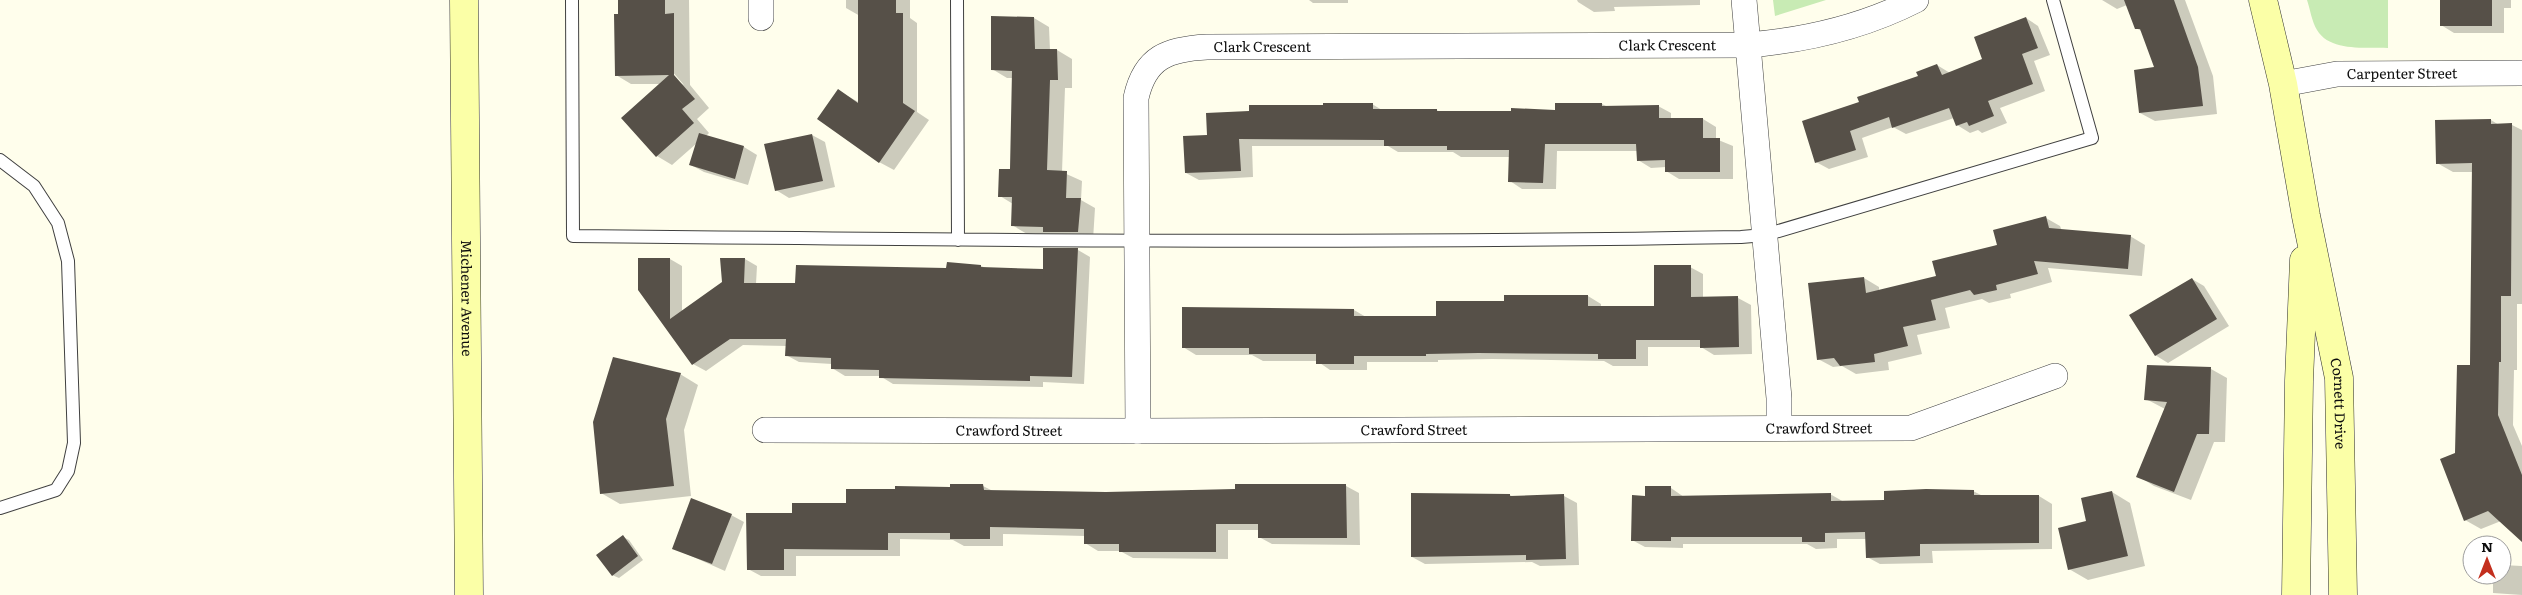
<svg xmlns="http://www.w3.org/2000/svg" width="2522" height="595" viewBox="0 0 2522 595" font-family="Literata,serif">
<style>
.green{fill:#c8ebb4}
.shadow{fill:#0003;fill-rule:evenodd}
.building{fill:#565048}
.lines{fill:none;stroke-linecap:round;stroke-linejoin:round}
.lane-casing{stroke:#404040;stroke-width:14}
.street-casing{stroke:#404040;stroke-width:26}
.secondary-casing{stroke:#2f2f2f;stroke-width:29}
.lane{stroke:#fff;stroke-width:12}
.street{stroke:#fff;stroke-width:25}
.secondary{stroke:#fbffa7;stroke-width:28}
.labels{text-anchor:middle;stroke-width:5;stroke-linejoin:round;paint-order:stroke}
.street-label{font-size:14px;fill:#0d0d0d;stroke:#fff}
</style>
<rect width="100%" height="100%" fill="#fffeec"/>
<path class="green" d="M 1773,0 L 1826,0 L 1775,16 Z
M 2307,0 L 2388,0 L 2388,48 C 2366,47 2330,52 2317,30 C 2312,22 2310,9 2307,0 Z"/>
<path class="shadow" d="M 619,0 L 689,0 L 690,85 L 709,108 L 697,119 L 709,133 L 706,136 L 744,147 L 757,155 L 748,185 L 704,172 L 691,165 L 697,143 L 672,165 L 657,156 L 661,84 L 631,84 L 616,75 ZM 671,70 L 684,85 L 679,82 L 669,71 Z
M 846,0 L 910,0 L 910,18 L 917,23 L 917,112 L 929,120 L 894,170 L 879,162 L 839,91 L 860,103 L 860,16 L 846,8 Z
M 1309,0 L 1348,0 L 1348,3 L 1313,3 Z
M 1577,0 L 1700,0 L 1700,5 L 1614,7 L 1615,11 L 1594,12 L 1578,2 Z
M 2102,0 L 2185,0 L 2213,76 L 2217,114 L 2155,121 L 2140,113 L 2156,68 L 2143,32 L 2136,28 L 2127,5 L 2117,9 Z
M 2441,0 L 2511,0 L 2511,8 L 2504,8 L 2504,33 L 2454,33 L 2441,25 Z
M 992,17 L 1034,18 L 1049,27 L 1050,50 L 1057,50 L 1072,59 L 1072,88 L 1065,88 L 1062,172 L 1082,181 L 1081,200 L 1095,208 L 1093,240 L 1027,234 L 1012,225 L 1013,204 L 1000,196 L 1012,170 L 1013,78 L 1007,78 L 992,69 Z
M 2026,18 L 2038,26 L 2050,55 L 2034,61 L 2045,91 L 2000,108 L 2007,123 L 1982,133 L 1978,130 L 1970,133 L 1957,125 L 1954,118 L 1906,134 L 1893,127 L 1862,138 L 1868,157 L 1829,169 L 1816,162 L 1861,103 L 1920,77 L 1937,65 L 1950,73 L 1984,59 Z
M 1372,104 L 1382,110 L 1436,110 L 1441,112 L 1556,111 L 1602,104 L 1608,107 L 1658,106 L 1671,113 L 1671,119 L 1703,119 L 1716,127 L 1716,139 L 1733,146 L 1733,179 L 1679,179 L 1666,171 L 1666,167 L 1651,168 L 1638,160 L 1638,151 L 1557,151 L 1556,189 L 1522,189 L 1510,181 L 1510,157 L 1461,157 L 1453,152 L 1398,152 L 1388,146 L 1252,146 L 1253,177 L 1199,180 L 1186,173 L 1209,136 Z
M 2491,120 L 2499,125 L 2512,125 L 2522,130 L 2522,304 L 2517,304 L 2517,370 L 2514,370 L 2513,425 L 2522,446 L 2522,540 L 2501,521 L 2481,529 L 2465,520 L 2456,454 L 2471,366 L 2473,172 L 2453,172 L 2437,163 Z
M 812,135 L 825,142 L 835,187 L 789,198 L 776,190 Z
M 2046,218 L 2060,226 L 2062,231 L 2130,236 L 2145,245 L 2142,276 L 2048,268 L 2052,282 L 2010,294 L 2011,298 L 1989,303 L 1982,299 L 1945,308 L 1950,328 L 1917,335 L 1922,354 L 1888,362 L 1889,370 L 1856,374 L 1842,366 L 1833,367 L 1818,359 L 1809,284 L 1864,278 L 1879,287 L 1879,291 L 1938,277 Z
M 1078,250 L 1090,257 L 1084,384 L 1043,382 L 1043,387 L 893,384 L 880,376 L 845,376 L 832,368 L 832,364 L 799,362 L 786,355 L 787,346 L 743,345 L 706,371 L 693,364 L 639,289 L 670,259 L 682,266 L 682,312 L 723,283 L 745,259 L 757,266 L 756,284 L 796,285 L 981,266 L 986,268 L 1044,270 Z
M 1690,267 L 1703,274 L 1703,298 L 1738,298 L 1751,305 L 1752,354 L 1714,355 L 1701,347 L 1648,347 L 1648,366 L 1613,366 L 1604,361 L 1492,359 L 1438,360 L 1438,362 L 1367,362 L 1367,370 L 1330,370 L 1317,361 L 1263,361 L 1252,355 L 1196,355 L 1183,347 L 1183,308 L 1354,310 L 1366,317 L 1437,317 L 1505,302 L 1588,296 L 1601,304 L 1601,307 L 1656,307 Z
M 2192,279 L 2204,286 L 2229,326 L 2168,363 L 2155,355 Z
M 2148,366 L 2211,369 L 2227,378 L 2225,442 L 2214,442 L 2191,500 L 2154,486 L 2138,476 L 2165,409 L 2146,399 Z
M 680,374 L 698,385 L 684,430 L 691,496 L 620,504 L 601,493 Z
M 1236,485 L 1346,486 L 1359,493 L 1360,545 L 1272,544 L 1259,537 L 1259,530 L 1228,530 L 1228,559 L 1133,558 L 1120,551 L 1098,551 L 1085,543 L 1085,536 L 1003,534 L 1003,546 L 964,546 L 953,540 L 900,539 L 900,556 L 796,556 L 796,576 L 761,576 L 748,569 L 793,514 L 847,504 L 983,486 L 993,491 L 1177,493 L 1236,491 Z
M 1646,488 L 1671,488 L 1684,497 L 1830,494 L 1844,502 L 1886,501 L 1973,491 L 1983,496 L 2039,496 L 2052,504 L 2052,549 L 1932,551 L 1933,563 L 1880,564 L 1867,557 L 1867,539 L 1837,539 L 1837,548 L 1816,549 L 1807,544 L 1683,544 L 1683,548 L 1645,547 L 1632,540 L 1646,497 Z
M 2112,492 L 2130,503 L 2145,566 L 2088,580 L 2069,569 L 2088,522 Z
M 1510,495 L 1513,497 L 1564,496 L 1577,503 L 1579,565 L 1540,566 L 1532,562 L 1425,564 L 1412,557 Z
M 731,515 L 744,522 L 725,571 L 673,548 Z
M 623,537 L 629,540 L 643,560 L 619,578 L 612,575 Z
M 2502,565 L 2522,566 L 2522,595 L 2493,593 L 2493,575 L 2502,575 Z"/>
<path class="building" d="M 618,0 L 665,0 L 665,14 L 674,13 L 674,75 L 695,99 L 682,109 L 694,123 L 656,157 L 621,118 L 669,75 L 615,76 L 614,14 L 618,14 Z
M 858,0 L 896,0 L 896,13 L 903,13 L 903,103 L 915,111 L 879,163 L 817,119 L 838,89 L 858,103 Z
M 2124,0 L 2174,0 L 2198,67 L 2203,106 L 2139,113 L 2134,70 L 2154,67 L 2140,29 L 2135,29 Z
M 2440,0 L 2492,0 L 2492,26 L 2440,26 Z
M 991,16 L 1034,17 L 1035,49 L 1057,49 L 1058,80 L 1050,80 L 1047,170 L 1067,171 L 1066,198 L 1081,198 L 1078,232 L 1043,232 L 1043,227 L 1011,226 L 1012,197 L 998,197 L 999,169 L 1010,169 L 1012,71 L 991,70 Z
M 2026,17 L 2038,48 L 2022,54 L 2033,84 L 1988,101 L 1994,116 L 1969,126 L 1967,122 L 1956,126 L 1949,108 L 1892,128 L 1889,117 L 1850,131 L 1856,150 L 1815,163 L 1802,121 L 1859,102 L 1857,97 L 1918,76 L 1916,72 L 1937,64 L 1942,75 L 1982,59 L 1974,37 Z
M 1323,103 L 1373,103 L 1373,109 L 1437,109 L 1437,111 L 1511,111 L 1511,108 L 1555,110 L 1555,103 L 1602,103 L 1602,106 L 1659,105 L 1659,118 L 1703,118 L 1703,138 L 1720,138 L 1720,172 L 1665,172 L 1665,160 L 1637,161 L 1636,144 L 1545,144 L 1543,183 L 1508,182 L 1509,150 L 1447,150 L 1447,146 L 1384,146 L 1384,140 L 1239,139 L 1241,171 L 1185,173 L 1183,136 L 1207,135 L 1206,113 L 1249,111 L 1249,105 L 1323,105 Z
M 2491,119 L 2491,124 L 2512,123 L 2511,296 L 2501,296 L 2501,362 L 2499,362 L 2498,415 L 2522,475 L 2522,542 L 2488,511 L 2464,521 L 2440,459 L 2455,453 L 2457,365 L 2470,365 L 2472,163 L 2436,164 L 2435,120 Z
M 699,133 L 744,146 L 735,179 L 689,165 Z
M 812,134 L 823,181 L 775,191 L 764,144 Z
M 2046,216 L 2049,228 L 2131,235 L 2128,269 L 2034,261 L 2038,274 L 1996,285 L 1997,290 L 1974,295 L 1970,290 L 1931,300 L 1936,320 L 1903,327 L 1908,346 L 1874,354 L 1875,362 L 1840,366 L 1834,358 L 1817,360 L 1808,283 L 1864,277 L 1866,293 L 1936,276 L 1932,261 L 1997,245 L 1993,230 Z
M 1043,248 L 1078,248 L 1072,377 L 1030,376 L 1030,381 L 879,378 L 879,370 L 831,369 L 831,358 L 785,356 L 786,339 L 730,339 L 692,365 L 638,290 L 638,258 L 670,258 L 670,319 L 722,282 L 720,258 L 745,258 L 744,283 L 795,283 L 796,265 L 946,268 L 947,262 L 981,265 L 981,267 L 1043,269 Z
M 1654,265 L 1691,265 L 1691,297 L 1738,296 L 1739,347 L 1700,348 L 1700,340 L 1636,340 L 1636,359 L 1598,359 L 1598,354 L 1478,353 L 1426,354 L 1426,356 L 1354,356 L 1354,364 L 1316,364 L 1316,354 L 1249,354 L 1249,348 L 1182,348 L 1182,307 L 1354,309 L 1354,316 L 1436,316 L 1436,301 L 1504,301 L 1504,295 L 1588,295 L 1588,306 L 1654,306 Z
M 2192,278 L 2217,319 L 2155,356 L 2129,315 Z
M 613,357 L 681,373 L 666,419 L 674,486 L 600,494 L 593,422 Z
M 2147,365 L 2211,367 L 2209,434 L 2197,434 L 2174,492 L 2136,477 L 2167,402 L 2144,400 Z
M 950,484 L 983,484 L 984,490 L 1106,492 L 1235,489 L 1235,484 L 1346,484 L 1347,538 L 1258,538 L 1258,524 L 1216,524 L 1216,552 L 1119,552 L 1119,544 L 1084,544 L 1084,529 L 990,527 L 990,539 L 950,539 L 950,533 L 888,533 L 888,550 L 784,549 L 784,570 L 747,570 L 746,513 L 792,513 L 792,503 L 846,503 L 846,489 L 895,489 L 895,486 L 950,487 Z
M 1645,486 L 1671,486 L 1671,496 L 1831,493 L 1831,501 L 1884,500 L 1884,491 L 1926,489 L 1974,490 L 1974,495 L 2039,495 L 2039,543 L 1920,544 L 1920,556 L 1866,558 L 1865,532 L 1825,533 L 1825,542 L 1802,542 L 1802,537 L 1671,537 L 1671,541 L 1631,541 L 1632,495 L 1645,496 Z
M 2112,491 L 2128,556 L 2068,570 L 2058,528 L 2086,521 L 2081,498 Z
M 1411,493 L 1510,494 L 1510,496 L 1564,494 L 1566,559 L 1526,560 L 1526,555 L 1411,557 Z
M 691,498 L 732,514 L 712,564 L 672,549 Z
M 623,535 L 638,556 L 612,576 L 596,555 Z"/>
<g class="lines">
<defs>
<path id="lane" d="M 572,0 L 573,236 C 962,240 1352,244 1741,237 L 1765,235 L 2092,138 L 2053,0
M 957,0 L 958,240
M 0,160 L 34,186 L 58,223 L 68,261 L 74,443 L 68,471 L 56,490 L 0,508"/>
<g id="street">
<path d="M 1744,0 L 1779,398 L 1779,427"/>
<path d="M 761,18 L 761,0"/>
<path id="s1" d="M 2283,84 L 2337,74 L 2522,73"/>
<path id="s2" d="M 765,430 L 1138,431 L 1911,428 L 2055,376"/>
<path id="s3" d="M 1138,431 L 1136,98 C 1145,57 1168,49 1207,47 L 1748,45 C 1808,40 1863,27 1916,0"/>
</g>
<g id="secondary">
<path id="s4" d="M 464,0 L 469,595"/>
<path id="s5" d="M 2263,0 L 2283,84 L 2306,216 L 2339,378 L 2343,595"/>
<path d="M 2296,595 L 2299,381 L 2304,260"/>
</g>
</defs>
<use href="#lane" class="lane-casing"/>
<use href="#street" class="street-casing"/>
<use href="#secondary" class="secondary-casing"/>
<use href="#lane" class="lane"/>
<use href="#street" class="street"/>
<use href="#secondary" class="secondary"/>
</g>
<g class="labels">
<g class="street-label">
<text dy="5" stroke="none"><textPath href="#s3" startOffset="890">Clark Crescent</textPath></text>
<text dy="5" stroke="none"><textPath href="#s3" startOffset="485">Clark Crescent</textPath></text>
<text dy="5" stroke="none"><textPath href="#s1" startOffset="120">Carpenter Street</textPath></text>
<text dy="5" stroke="none"><textPath href="#s4" startOffset="298">Michener Avenue</textPath></text>
<text dy="5" stroke="none"><textPath href="#s5" startOffset="411">Cornett Drive</textPath></text>
<text dy="5" stroke="none"><textPath href="#s2" startOffset="1054">Crawford Street</textPath></text>
<text dy="5" stroke="none"><textPath href="#s2" startOffset="649">Crawford Street</textPath></text>
<text dy="5" stroke="none"><textPath href="#s2" startOffset="244">Crawford Street</textPath></text>
</g>
</g>
<g transform="translate(2487 560)"><circle r="24" fill="#ffffff" stroke="#9e9e9e"/>
<path d="M0-4L9 19L0 12L-9 19Z" fill="#c32f1e"/>
<text y="-8" font-size="14" font-weight="bold" text-anchor="middle" fill="#0d0d0d">N</text>
</g>
</svg>
